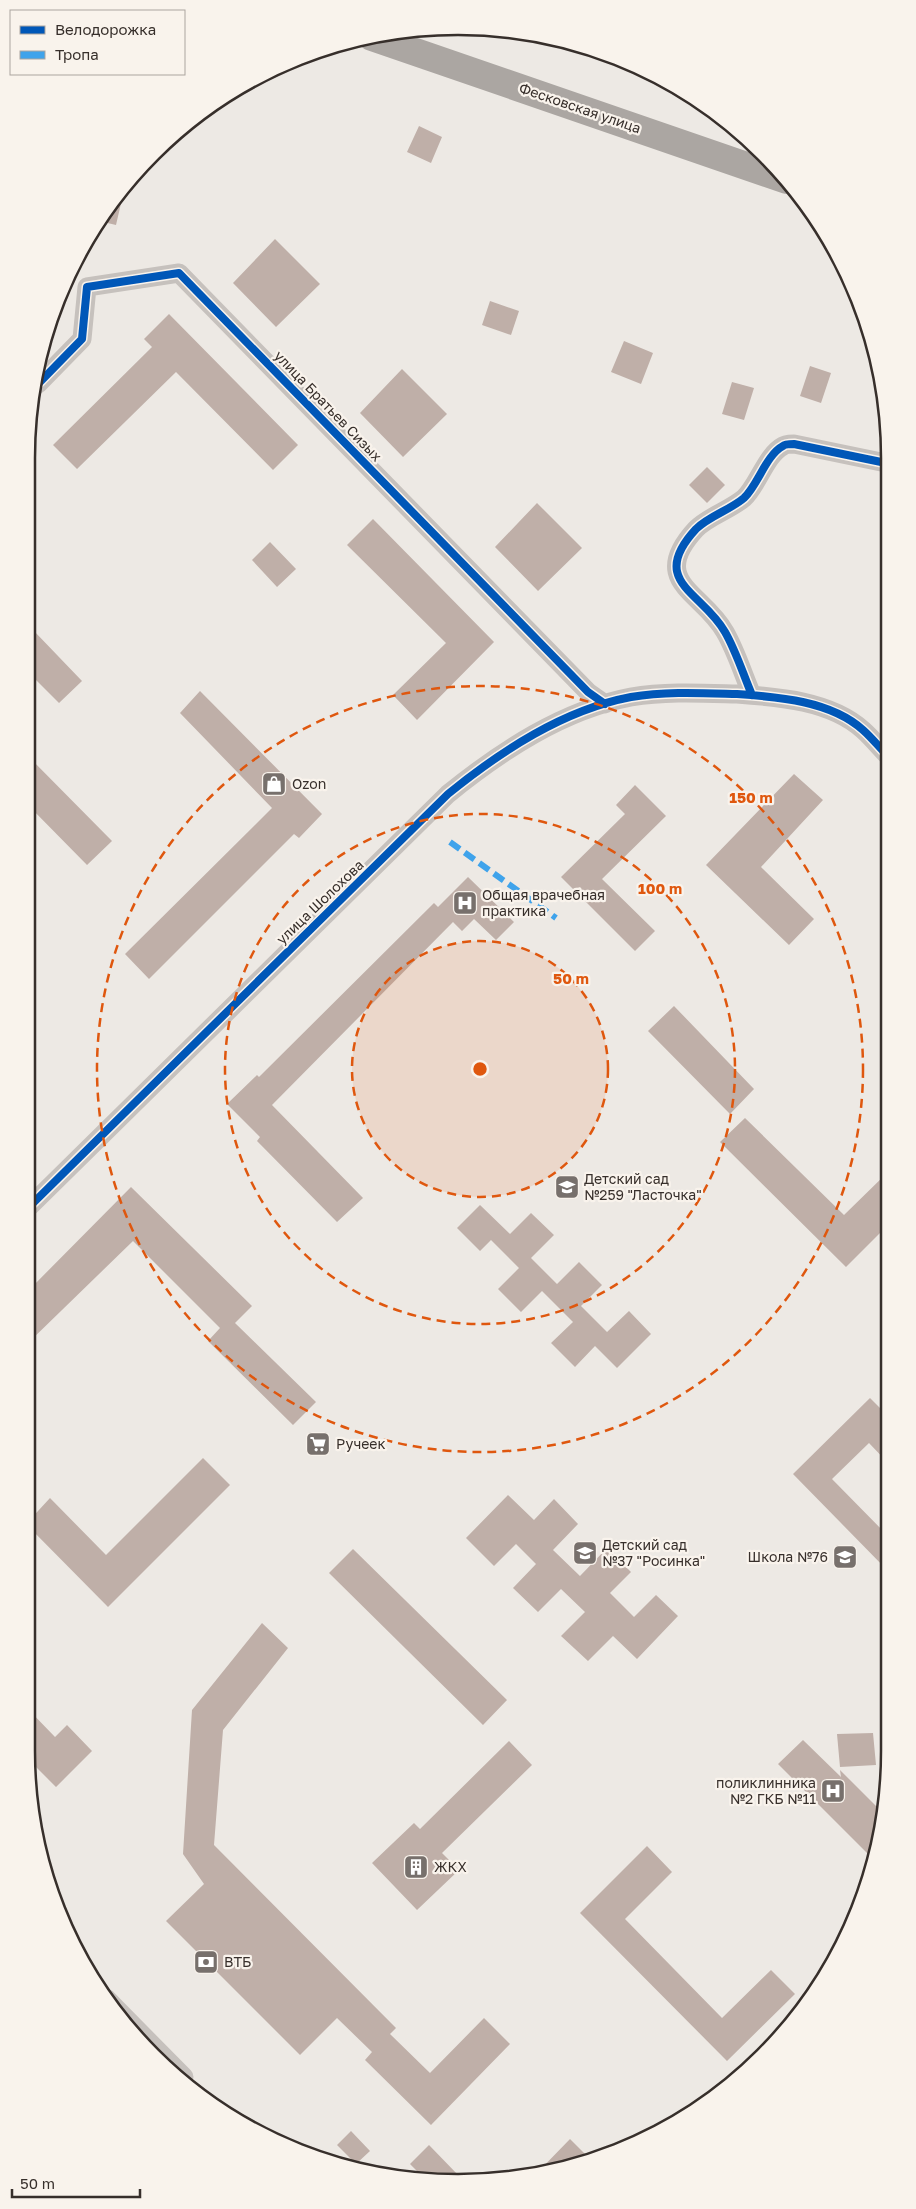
<svg xmlns="http://www.w3.org/2000/svg" width="916" height="2209" viewBox="0 0 916 2209" font-family="'Golos Text',sans-serif">
<style>
.building{fill:#bfafa8}
.lines{fill:none;stroke-linecap:round;stroke-linejoin:round}
.street{stroke:#c6c1bd;stroke-width:19}
.primary{stroke:#aba6a2;stroke-width:28}
.quiet{stroke:#3fa3eb;stroke-width:6;stroke-dasharray:12 6;stroke-linecap:butt}
.cycleway-casing{stroke:#f9f3ec;stroke-width:11}
.cycleway{stroke:#0057b8;stroke-width:8}
.ring{fill:none;stroke:#df570e;stroke-width:2.5;stroke-dasharray:9 6}
.labels{text-anchor:middle;stroke-width:4.5;stroke-linejoin:round;paint-order:stroke}
.street-label{font-size:14px;fill:#372f2b;stroke:#f9f3ec}
.poi-label{font-size:14px;fill:#372f2b;stroke:#f9f3ec;text-anchor:start}
.rim{fill:none;stroke:#372f2b;stroke-width:2.5}
.centre{fill:#df570e;stroke:#f9f3ec;stroke-width:2.5}
.ring-label{font-size:15px;text-anchor:middle;font-weight:bold;fill:#df570e;stroke:#f9f3ec;stroke-width:4.5;stroke-linejoin:round;paint-order:stroke}
</style>
<rect width="100%" height="100%" fill="#ede9e4"/>
<path class="building" d="M 419,126 L 442,137 L 431,163 L 407,152 Z
M 125,186 L 116,225 L 99,221 Z
M 275,239 L 320,284 L 276,327 L 233,283 Z
M 490,301 L 519,311 L 511,335 L 482,325 Z
M 169,314 L 298,445 L 273,470 L 176,372 L 77,469 L 53,445 L 152,347 L 144,339 Z
M 624,341 L 653,353 L 641,384 L 611,372 Z
M 810,366 L 831,373 L 821,403 L 800,396 Z
M 402,369 L 447,414 L 403,457 L 360,413 Z
M 732,382 L 754,388 L 744,420 L 722,414 Z
M 707,467 L 725,485 L 707,503 L 689,485 Z
M 537,503 L 582,548 L 538,591 L 495,547 Z
M 373,519 L 494,642 L 417,720 L 393,695 L 446,643 L 347,545 Z
M 270,542 L 296,569 L 277,587 L 252,560 Z
M 34,631 L 82,681 L 59,703 L 26,670 L 26,639 Z
M 200,691 L 322,814 L 299,838 L 294,834 L 149,979 L 125,954 L 272,808 L 180,713 Z
M 26,754 L 112,841 L 87,865 L 26,803 Z
M 794,774 L 823,800 L 761,867 L 814,919 L 789,945 L 706,865 Z
M 635,785 L 666,816 L 602,879 L 655,931 L 635,951 L 561,877 L 625,814 L 616,805 Z
M 468,877 L 514,922 L 496,940 L 474,919 L 462,931 L 453,922 L 272,1105 L 363,1198 L 337,1222 L 257,1141 L 260,1137 L 227,1104 L 257,1075 L 259,1077 L 434,903 L 438,907 Z
M 674,1006 L 754,1089 L 730,1114 L 648,1031 Z
M 745,1118 L 844,1215 L 888,1172 L 888,1225 L 846,1267 L 720,1142 Z
M 131,1187 L 252,1306 L 235,1323 L 316,1402 L 293,1425 L 208,1341 L 220,1328 L 133,1241 L 26,1345 L 26,1293 Z
M 480,1205 L 510,1234 L 531,1213 L 554,1235 L 531,1258 L 557,1284 L 579,1262 L 602,1285 L 581,1306 L 607,1332 L 629,1311 L 651,1334 L 617,1368 L 595,1346 L 575,1367 L 551,1343 L 573,1322 L 542,1291 L 521,1312 L 498,1289 L 519,1268 L 491,1240 L 480,1251 L 457,1228 Z
M 870,1398 L 889,1417 L 889,1464 L 869,1443 L 832,1479 L 889,1537 L 889,1572 L 793,1474 Z
M 203,1458 L 230,1485 L 108,1607 L 26,1524 L 50,1498 L 106,1555 Z
M 508,1495 L 534,1520 L 554,1499 L 578,1524 L 553,1550 L 580,1576 L 607,1548 L 631,1572 L 610,1593 L 634,1617 L 656,1595 L 678,1616 L 637,1659 L 613,1636 L 588,1661 L 561,1636 L 585,1612 L 561,1589 L 538,1612 L 513,1588 L 536,1564 L 516,1544 L 494,1566 L 466,1538 Z
M 353,1549 L 507,1700 L 483,1725 L 329,1573 Z
M 262,1623 L 288,1648 L 223,1730 L 214,1845 L 396,2028 L 390,2034 L 430,2073 L 484,2018 L 510,2044 L 431,2125 L 365,2060 L 372,2052 L 337,2018 L 300,2055 L 166,1921 L 204,1884 L 183,1854 L 192,1710 Z
M 26,1707 L 55,1737 L 67,1725 L 92,1751 L 56,1787 L 28,1759 Z
M 873,1733 L 876,1765 L 840,1767 L 837,1734 Z
M 803,1740 L 841,1777 L 840,1770 L 880,1810 L 872,1858 L 778,1764 Z
M 509,1741 L 532,1765 L 442,1853 L 459,1870 L 417,1910 L 372,1863 L 414,1823 L 420,1829 Z
M 647,1846 L 672,1872 L 625,1919 L 722,2018 L 771,1970 L 795,1994 L 727,2061 L 580,1913 Z
M 351,2131 L 370,2151 L 356,2164 L 337,2145 Z
M 570,2139 L 591,2160 L 535,2175 Z
M 429,2145 L 460,2177 L 424,2178 L 410,2164 Z"/>
<g class="lines">
<path class="street" d="M 38,384 L 82,339 L 87,287 L 179,273 L 588,692 L 605,704
M 752,695 C 743,674 736,651 725,632 C 703,592 647,582 696,529 C 709,516 730,510 744,498 C 758,485 766,455 783,446 C 785,444 791,444 794,444 L 886,463
M 26,1210 L 448,794 C 501,751 563,710 631,697 C 666,691 702,693 737,694 C 779,697 831,701 863,730 C 872,738 879,747 887,755
M 106,1998 L 184,2077"/>
<path class="primary" d="M 372,37 L 787,180"/>
<path class="quiet" d="M 450,842 L 556,918"/>
<defs>
<path id="cycleway" d="M 38,384 L 82,339 L 87,287 L 179,273 L 588,692 L 605,704
M 752,695 C 743,674 736,651 725,632 C 703,592 647,582 696,529 C 709,516 730,510 744,498 C 758,485 766,455 783,446 C 785,444 791,444 794,444 L 886,463
M 26,1210 L 448,794 C 501,751 563,710 631,697 C 666,691 702,693 737,694 C 779,697 831,701 863,730 C 872,738 879,747 887,755"/>
</defs>
<use href="#cycleway" class="cycleway-casing"/>
<use href="#cycleway" class="cycleway"/>
</g>
<circle cx="480" cy="1069" r="128" fill="#df570e" fill-opacity=".12"/>
<g class="ring">
<circle cx="480" cy="1069" r="128"/>
<circle cx="480" cy="1069" r="255"/>
<circle cx="480" cy="1069" r="383"/>
</g>
<defs>
<symbol id="shop-square" viewBox="-11 -11 22 22"><rect x="-9" y="-9" width="18" height="18" rx="4" fill="#77706c" stroke="#f9f3ec"/><path d="M-5-2.5h2.3a2.7 3.5 0 0 1 5.4 0H5L5.5 6h-11ZM-1.5-2.5h3a1.5 2.3 0 0 0-3 0Z" fill="#fff"/></symbol>
<symbol id="hospital-square" viewBox="-11 -11 22 22"><rect x="-9" y="-9" width="18" height="18" rx="4" fill="#77706c" stroke="#f9f3ec"/><path d="M-5-5h3v3.5h4V-5h3V5h-3V1.5h-4V5h-3Z" fill="#fff"/></symbol>
<symbol id="school-square" viewBox="-11 -11 22 22"><rect x="-9" y="-9" width="18" height="18" rx="4" fill="#77706c" stroke="#f9f3ec"/><path d="M0-5L7-2L0 1L-7-2ZM-4 1L0 2.5L4 1V4Q0 6-4 4Z" fill="#fff"/></symbol>
<symbol id="supermarket-square" viewBox="-11 -11 22 22"><rect x="-9" y="-9" width="18" height="18" rx="4" fill="#77706c" stroke="#f9f3ec"/><path d="M-6-5.5h2.5l.6 2H6L4.5 2H-2.5L-4.4-4H-6ZM-1.5 3.2a1.3 1.3 0 1 0 .1 0ZM3 3.2a1.3 1.3 0 1 0 .1 0Z" fill="#fff"/></symbol>
<symbol id="building-square" viewBox="-11 -11 22 22"><rect x="-9" y="-9" width="18" height="18" rx="4" fill="#77706c" stroke="#f9f3ec"/><path d="M-4-6H4V6H1V3H-1V6H-4ZM-2.5-4.3h1.7v1.8h-1.7ZM.8-4.3h1.7v1.8H.8ZM-2.5-1h1.7V.8h-1.7ZM.8-1h1.7V.8H.8Z" fill="#fff"/></symbol>
<symbol id="bank-square" viewBox="-11 -11 22 22"><rect x="-9" y="-9" width="18" height="18" rx="4" fill="#77706c" stroke="#f9f3ec"/><path d="M-6-4H6V4H-6ZM0-2.3a2.3 2.3 0 1 0 0 4.6a2.3 2.3 0 1 0 0-4.6Z" fill="#fff"/></symbol>
</defs>
<g fill-rule="evenodd">
<use href="#shop-square" x="260" y="770" width="28" height="28"/>
<use href="#hospital-square" x="451" y="889" width="28" height="28"/>
<use href="#school-square" x="553" y="1173" width="28" height="28"/>
<use href="#supermarket-square" x="304" y="1430" width="28" height="28"/>
<use href="#school-square" x="571" y="1539" width="28" height="28"/>
<use href="#school-square" x="831" y="1543" width="28" height="28"/>
<use href="#hospital-square" x="819" y="1777" width="28" height="28"/>
<use href="#building-square" x="402" y="1853" width="28" height="28"/>
<use href="#bank-square" x="192" y="1948" width="28" height="28"/>
</g>
<g class="labels">
<g class="street-label">
<text transform="translate(580 108) rotate(19)" y="5">Фесковская улица</text>
<text transform="translate(328 406) rotate(46)" y="5">улица Братьев Сизых</text>
<text transform="translate(320 902) rotate(-44)" y="5">улица Шолохова</text>
</g>
<g class="poi-label">
<text x="292" y="789">Ozon</text>
<text x="482" y="900">Общая врачебная<tspan x="482" dy="16">практика</tspan></text>
<text x="584" y="1184">Детский сад<tspan x="584" dy="16">№259 "Ласточка"</tspan></text>
<text x="336" y="1449">Ручеек</text>
<text x="602" y="1550">Детский сад<tspan x="602" dy="16">№37 "Росинка"</tspan></text>
<text x="828" y="1562" text-anchor="end">Школа №76</text>
<text x="816" y="1788" text-anchor="end">поликлинника<tspan x="816" dy="16">№2 ГКБ №11</tspan></text>
<text x="434" y="1872">ЖКХ</text>
<text x="224" y="1967">ВТБ</text>
</g>
</g>
<path d="M0 0H916V2209H0ZM458 35H458A423 423 0 0 1 881 458V1751A423 423 0 0 1 458 2174H458A423 423 0 0 1 35 1751V458A423 423 0 0 1 458 35Z" fill="#f9f3ec" fill-rule="evenodd"/>
<path class="rim" d="M458 35H458A423 423 0 0 1 881 458V1751A423 423 0 0 1 458 2174H458A423 423 0 0 1 35 1751V458A423 423 0 0 1 458 35Z"/>
<circle cx="480" cy="1069" r="8" class="centre"/>
<g class="ring-label">
<text x="751" y="803">150 m</text>
<text x="660" y="894">100 m</text>
<text x="571" y="984">50 m</text>
</g>
<rect x="10" y="10" width="175" height="65" fill="#f9f3ec" stroke="#aba59f"/>
<rect x="20" y="26" width="25" height="8" fill="#0057b8" stroke="#aba59f"/>
<text x="55" y="35" font-size="15" fill="#372f2b">Велодорожка</text>
<rect x="20" y="51" width="25" height="8" fill="#3fa3eb" stroke="#aba59f"/>
<text x="55" y="60" font-size="15" fill="#372f2b">Тропа</text>
<path d="M12 2189v8h128v-8" fill="none" stroke="#372f2b" stroke-width="2.5"/>
<text x="20" y="2189" font-size="15" fill="#372f2b" stroke="#f9f3ec" stroke-width="4" paint-order="stroke">50 m</text>
</svg>
